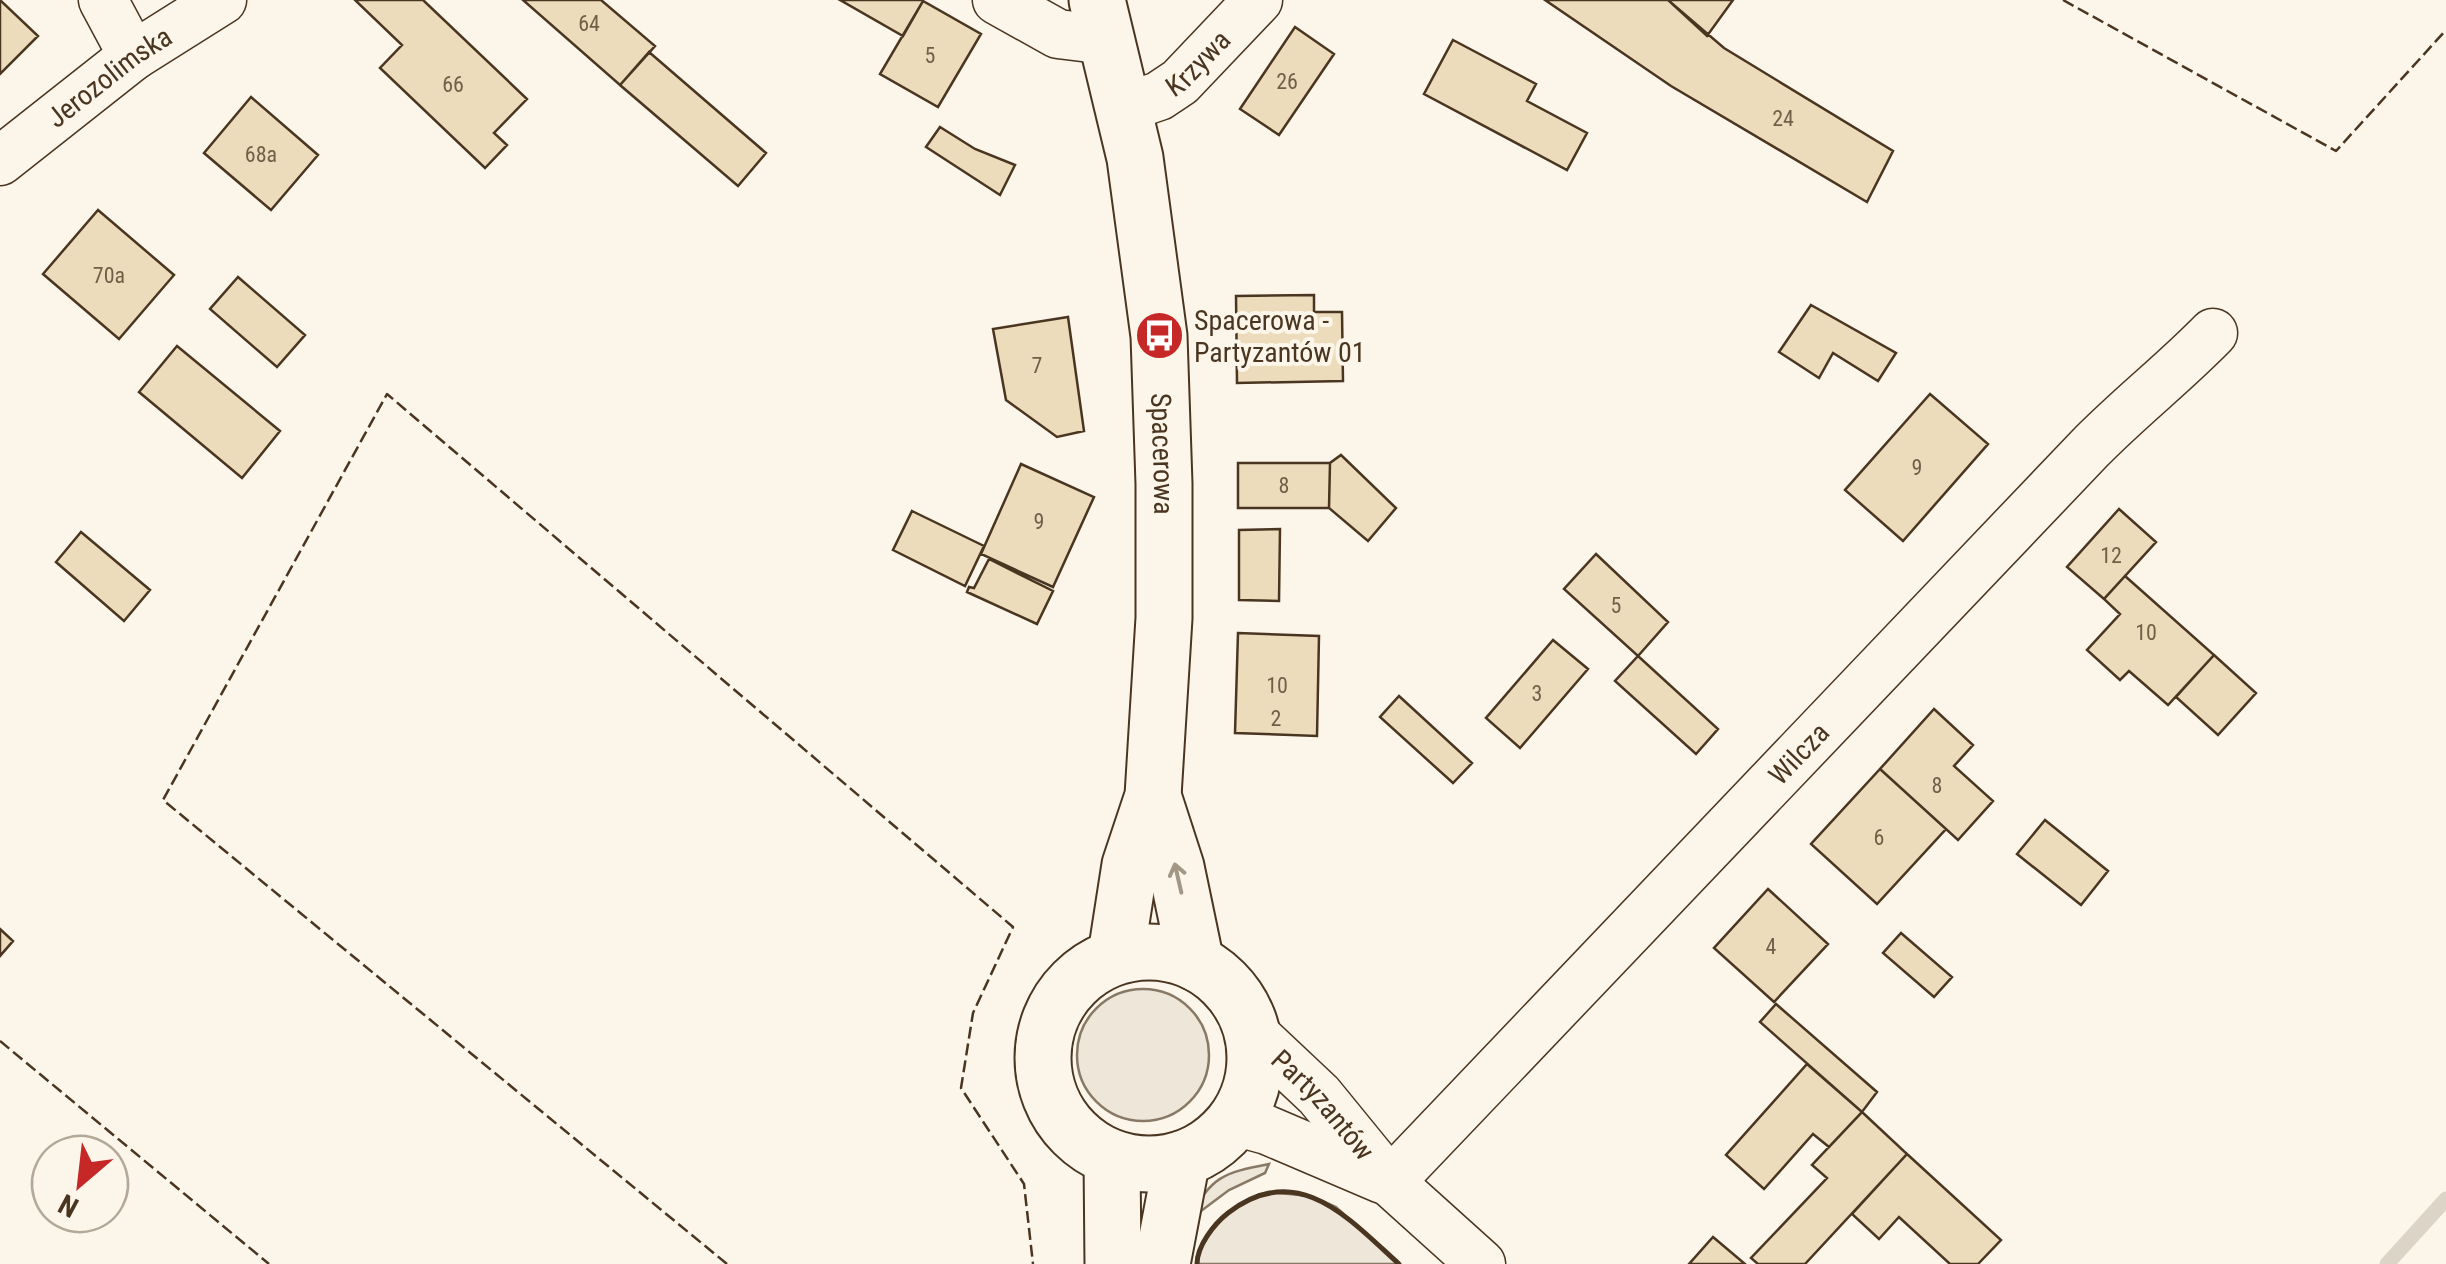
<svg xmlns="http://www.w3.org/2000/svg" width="2446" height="1264" viewBox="0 0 2446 1264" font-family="'Roboto Condensed',sans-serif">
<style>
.green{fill:#ede6d9;stroke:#887966;stroke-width:2.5}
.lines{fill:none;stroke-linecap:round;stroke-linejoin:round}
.stream{stroke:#dcd4c6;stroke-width:15}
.building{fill:#ecdcbc;stroke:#4a3520;stroke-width:2.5}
.minor-casing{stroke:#4a3520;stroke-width:51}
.tertiary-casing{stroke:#4a3520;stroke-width:59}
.minor{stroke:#fbf6e9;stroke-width:48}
.tertiary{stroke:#fbf6e9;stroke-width:55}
.fence{stroke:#4a3520;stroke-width:2.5;stroke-dasharray:12 5;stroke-linecap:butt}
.wall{stroke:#4a3520;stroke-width:5}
.oneway{stroke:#a29684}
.labels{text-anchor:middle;stroke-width:8;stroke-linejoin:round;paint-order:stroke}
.number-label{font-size:22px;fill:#725f47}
.street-label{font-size:28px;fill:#4a3520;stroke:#fbf6e9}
.poi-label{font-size:28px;fill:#4a3520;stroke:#fbf6e9;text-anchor:start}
</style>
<rect width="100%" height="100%" fill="#fbf6e9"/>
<path class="green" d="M1077 1055a66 66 0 1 1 132 0a66 66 0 1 1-132 0Z
M 1269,1164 L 1265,1173 L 1229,1190 L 1189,1220 C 1211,1176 1223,1173 1269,1164 Z
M 1268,1192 L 1311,1196 L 1336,1207 L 1399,1264 L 1197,1264 C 1198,1229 1238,1201 1268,1192 Z"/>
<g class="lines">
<path class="stream" d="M 2387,1264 L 2446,1199"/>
</g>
<path class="building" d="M 0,0 L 38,36 L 0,74 Z
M 355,0 L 423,0 L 527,99 L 494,133 L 507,145 L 485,168 L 380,68 L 402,45 Z
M 523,0 L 601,0 L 655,46 L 620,85 Z
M 840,0 L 921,0 L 923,1 L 903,36 Z
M 1545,0 L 1668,0 L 1724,48 L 1893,151 L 1867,202 L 1671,86 Z
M 1668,0 L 1733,0 L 1707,36 Z
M 923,1 L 981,34 L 938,107 L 880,74 Z
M 1295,27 L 1334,54 L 1279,135 L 1240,109 Z
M 1453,40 L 1536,84 L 1527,101 L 1587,133 L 1567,170 L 1424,94 Z
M 649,52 L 766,153 L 738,186 L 620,85 Z
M 251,97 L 318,155 L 271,210 L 204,153 Z
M 940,127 L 975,149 L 1015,165 L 1000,195 L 926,147 Z
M 98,210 L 174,275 L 119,339 L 43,274 Z
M 238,277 L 305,335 L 277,367 L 210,309 Z
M 1314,295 L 1314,312 L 1342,312 L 1343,381 L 1237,383 L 1236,296 Z
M 1811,305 L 1896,353 L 1878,381 L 1833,353 L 1819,378 L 1779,352 Z
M 1068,317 L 1084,431 L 1057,437 L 1006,400 L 993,329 Z
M 177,346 L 280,431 L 242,478 L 139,392 Z
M 1930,394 L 1988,444 L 1903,541 L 1845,490 Z
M 1341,455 L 1396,508 L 1368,541 L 1329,508 L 1330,463 Z
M 1238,463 L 1330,463 L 1329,508 L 1238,508 Z
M 1021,464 L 1094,497 L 1053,587 L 981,554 Z
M 2119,509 L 2156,542 L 2104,599 L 2067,567 Z
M 912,511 L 984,546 L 965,586 L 893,550 Z
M 1280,529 L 1279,601 L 1239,600 L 1239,530 Z
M 81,532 L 150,590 L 124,621 L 56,562 Z
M 1596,554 L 1668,622 L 1638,656 L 1564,589 Z
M 989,559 L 1053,591 L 1037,624 L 967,592 L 969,587 L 974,588 Z
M 2125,576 L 2214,655 L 2168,705 L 2129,671 L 2120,680 L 2087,650 L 2120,614 L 2104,599 Z
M 1238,633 L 1319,636 L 1317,736 L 1235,733 Z
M 1553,640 L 1588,669 L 1520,748 L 1486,718 Z
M 2214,655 L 2256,693 L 2218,735 L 2176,697 Z
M 1638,656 L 1718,729 L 1696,754 L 1615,681 Z
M 1399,696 L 1472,763 L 1453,783 L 1380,717 Z
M 1934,709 L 1973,745 L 1954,766 L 1993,801 L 1958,840 L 1880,769 Z
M 1880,769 L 1946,829 L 1877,904 L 1811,844 Z
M 2045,820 L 2108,871 L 2081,905 L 2017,854 Z
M 1768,889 L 1828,944 L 1774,1002 L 1714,948 Z
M 0,929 L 13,941 L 0,956 Z
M 1901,933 L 1952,977 L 1934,997 L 1883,953 Z
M 1776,1004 L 1877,1092 L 1862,1112 L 1760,1022 Z
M 1807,1064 L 1862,1112 L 1829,1147 L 1813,1134 L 1764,1189 L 1726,1155 Z
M 1862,1112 L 1907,1154 L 1805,1264 L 1758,1264 L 1751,1258 L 1827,1178 L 1812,1165 Z
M 1907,1154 L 2001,1240 L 1978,1264 L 1950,1264 L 1899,1217 L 1879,1239 L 1852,1214 Z
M 1713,1237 L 1745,1264 L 1689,1264 Z"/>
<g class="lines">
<defs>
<g id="minor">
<path d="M 103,0 L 133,56"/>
<path d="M 997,0 L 1058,34 L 1107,40"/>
<path id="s1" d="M 1124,108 L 1159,96 L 1180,82 L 1258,0"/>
<path id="s2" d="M 0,161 L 133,56 L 222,0"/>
<path id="s3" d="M 1252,1032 L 1319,1095 L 1390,1182 L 1481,1264"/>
<path d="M 1234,1121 L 1267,1130 L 1382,1179"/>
<path id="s4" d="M 1390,1182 L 2089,449 C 2129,408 2173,374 2213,333"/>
</g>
<g id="tertiary">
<path id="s5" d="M 1097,0 L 1135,158 L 1159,336 L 1164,484 L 1164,618 L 1153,796 L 1130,865 L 1116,955"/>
<path d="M 1153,796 L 1176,867 L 1196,963"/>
<circle cx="1149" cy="1058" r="106"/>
<path d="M 1112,1158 L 1113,1264"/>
<path d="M 1162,1264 L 1182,1159"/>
</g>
</defs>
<use href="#minor" class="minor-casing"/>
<use href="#tertiary" class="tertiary-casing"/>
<use href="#minor" class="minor"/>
<use href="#tertiary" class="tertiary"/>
<path class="fence" d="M 2063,0 L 2336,151 L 2446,30
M 0,1041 L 269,1264
M 727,1264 L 163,800 L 387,394 L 1013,927 L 973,1013 L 961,1088 L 1024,1184 L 1033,1264"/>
<path class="wall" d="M 1197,1264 C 1197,1246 1214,1224 1228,1213 C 1298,1159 1349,1219 1399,1264"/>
</g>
<defs><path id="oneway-shaft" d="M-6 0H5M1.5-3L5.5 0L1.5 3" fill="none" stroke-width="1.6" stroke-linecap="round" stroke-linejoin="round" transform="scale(2.5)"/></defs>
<use class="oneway" href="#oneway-shaft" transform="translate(1178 878) rotate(-103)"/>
<defs>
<symbol id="bus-disc" viewBox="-11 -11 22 22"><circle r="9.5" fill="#c62828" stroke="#fbf6e9"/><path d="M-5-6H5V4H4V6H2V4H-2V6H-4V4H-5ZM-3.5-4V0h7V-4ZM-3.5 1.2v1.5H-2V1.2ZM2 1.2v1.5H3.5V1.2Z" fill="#fff"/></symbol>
</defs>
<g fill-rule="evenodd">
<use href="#bus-disc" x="1132" y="308" width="55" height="55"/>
</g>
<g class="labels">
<g class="number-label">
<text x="589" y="31">64</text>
<text x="930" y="63">5</text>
<text x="1287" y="89">26</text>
<text x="453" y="92">66</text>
<text x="1783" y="126">24</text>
<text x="261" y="162">68a</text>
<text x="109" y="283">70a</text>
<text x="1037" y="373">7</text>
<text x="1917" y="475">9</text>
<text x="1284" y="493">8</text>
<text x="1039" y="529">9</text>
<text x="2111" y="563">12</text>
<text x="1616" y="613">5</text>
<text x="2146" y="640">10</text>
<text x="1277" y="693">10</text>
<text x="1537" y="701">3</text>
<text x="1276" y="726">2</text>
<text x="1937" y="793">8</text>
<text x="1879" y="845">6</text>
<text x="1771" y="954">4</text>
</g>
<g class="street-label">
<text dy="10" stroke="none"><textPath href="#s1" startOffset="88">Krzywa</textPath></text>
<text dy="10" stroke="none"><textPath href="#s2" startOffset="138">Jerozolimska</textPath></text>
<text dy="10" stroke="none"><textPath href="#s5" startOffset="460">Spacerowa</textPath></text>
<text dy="10" stroke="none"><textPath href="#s4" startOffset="592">Wilcza</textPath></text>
<text dy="10" stroke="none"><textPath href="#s3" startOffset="102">Partyzantów</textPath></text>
</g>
<g class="poi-label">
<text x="1194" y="330">Spacerowa -<tspan x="1194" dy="32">Partyzantów 01</tspan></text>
</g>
</g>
<g transform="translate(80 1184) rotate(208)"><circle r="48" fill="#fbf6e9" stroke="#b4a999" stroke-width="2.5"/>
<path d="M0-8L18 38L0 25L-18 38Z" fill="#c62828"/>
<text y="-15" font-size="28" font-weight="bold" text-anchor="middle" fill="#4a3520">N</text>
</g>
</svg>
